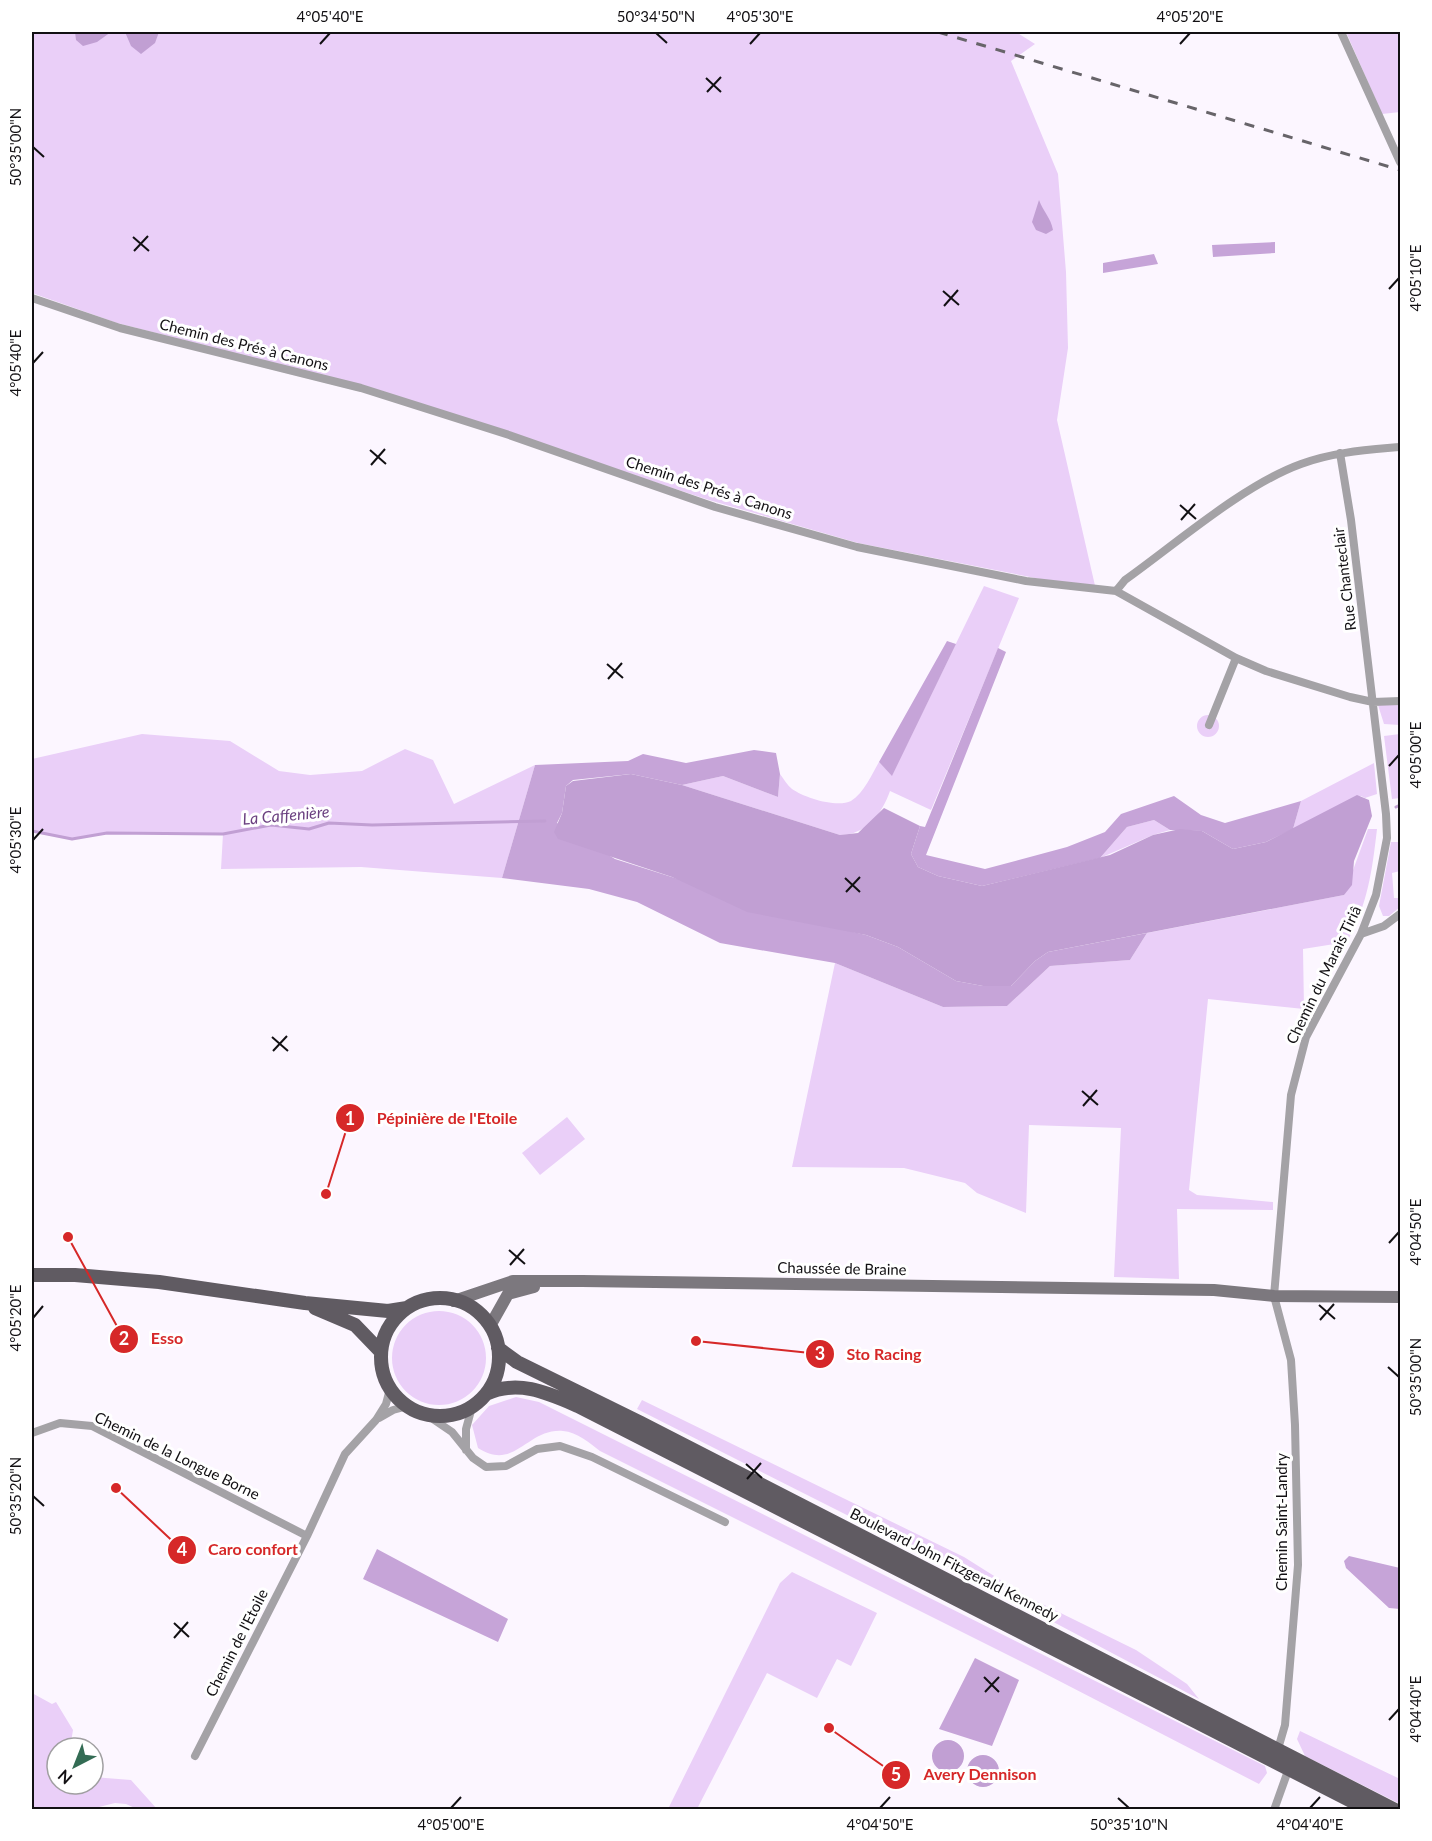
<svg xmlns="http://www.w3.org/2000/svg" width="1432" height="1841" viewBox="0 0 1432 1841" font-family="Lato,sans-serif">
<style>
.green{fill:#eacff8}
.forest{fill:#c6a4d8}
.water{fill:#c19fd3}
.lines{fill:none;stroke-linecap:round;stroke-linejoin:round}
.stream{stroke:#c19fd3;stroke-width:3}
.street{stroke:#a4a2a6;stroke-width:8}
.secondary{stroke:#7c787e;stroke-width:12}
.primary{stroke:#605b62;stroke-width:14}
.rail{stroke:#676469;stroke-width:3;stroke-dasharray:10 10;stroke-linecap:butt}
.ticks{fill:none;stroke:#121013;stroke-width:2}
.labels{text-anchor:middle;stroke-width:6;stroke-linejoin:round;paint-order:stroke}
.street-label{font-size:15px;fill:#121013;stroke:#fff}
.water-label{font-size:16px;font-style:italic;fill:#6b4080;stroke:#fff}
.leader{fill:none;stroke:#d62828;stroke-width:2}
.callout-dot{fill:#d62828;stroke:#fff;stroke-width:2}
.mark-label{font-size:18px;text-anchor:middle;font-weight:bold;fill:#fff}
.callout-label{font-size:16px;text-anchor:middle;font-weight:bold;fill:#d62828;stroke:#fff;stroke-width:6;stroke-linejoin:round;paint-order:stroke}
.neatline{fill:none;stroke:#121013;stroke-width:2}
.ticks-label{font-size:15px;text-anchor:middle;fill:#121013}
</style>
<rect width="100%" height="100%" fill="#fcf6ff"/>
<path class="green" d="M 32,32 L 1016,32 L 1035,44 L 1011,61 L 1058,174 L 1066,272 L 1068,348 L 1057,420 L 1096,590 L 858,543 L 709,500 L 363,386 L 117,323 L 32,293 Z
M 1346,32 L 1400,32 L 1400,112 L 1382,114 Z
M 984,586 L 1019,598 L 931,810 L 890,791 C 882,814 866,835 840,835 L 682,785 L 723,776 L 778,797 L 780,774 C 784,779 787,785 792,789 C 805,798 837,808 851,801 C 864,793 872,774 879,762 L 892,775 Z
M 1378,705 L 1400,705 L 1400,725 L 1384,724 Z
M1197 726a11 11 0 1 1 22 0a11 11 0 1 1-22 0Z
M 142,734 L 230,741 L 279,771 L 310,775 L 362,771 L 405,749 L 433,760 L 454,804 L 535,765 L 502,878 L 361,867 L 221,869 L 223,834 L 107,833 L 72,839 L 32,831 L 32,759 Z
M 1400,734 L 1400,798 L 1392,799 L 1384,736 Z
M 1374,763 L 1377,794 L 1365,798 L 1361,796 L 1293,829 L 1301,801 Z
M 1154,820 L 1170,830 L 1153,835 L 1100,858 L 1127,827 Z
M 1368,829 L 1377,829 C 1372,872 1368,903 1347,942 L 1303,949 L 1304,1009 L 1208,999 L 1189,1190 L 1197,1195 L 1273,1202 L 1273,1210 L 1177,1209 L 1179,1279 L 1114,1277 L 1121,1128 L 1029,1125 L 1026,1213 L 977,1193 L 965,1183 L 904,1168 L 792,1167 L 835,963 L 943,1007 L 1007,1006 L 1050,966 L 1130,960 L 1147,933 L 1344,895 Z
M 1391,842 L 1398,842 L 1400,871 L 1392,873 L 1394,898 L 1400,898 L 1400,907 L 1389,916 L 1383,916 L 1379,906 Z
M 567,1117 L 585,1139 L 540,1175 L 522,1153 Z
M392 1358a47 47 0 1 1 94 0a47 47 0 1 1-94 0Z
M 516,1397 L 539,1402 L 1265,1766 L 1267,1773 L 1259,1784 L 1036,1669 L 600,1451 C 590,1443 577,1432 563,1431 C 527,1428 515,1472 478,1448 L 472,1425 L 489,1406 Z
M 642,1400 L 964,1557 L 1026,1596 L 1136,1650 L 1187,1684 L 1199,1699 L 932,1558 L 637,1409 Z
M 792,1572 L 877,1613 L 851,1666 L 837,1659 L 817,1698 L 767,1673 L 697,1809 L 668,1809 L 780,1583 Z
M 32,1693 L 52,1704 L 56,1702 L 73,1730 L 70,1748 L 57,1748 L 57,1784 L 93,1784 L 93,1777 L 131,1780 L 157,1809 L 137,1809 L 126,1804 L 115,1803 L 91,1809 L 32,1809 Z
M 1300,1731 L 1400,1779 L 1400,1804 L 1305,1756 L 1297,1739 Z"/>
<path class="forest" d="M 1275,242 L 1275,253 L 1213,257 L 1212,245 Z
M 1154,254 L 1158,264 L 1103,273 L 1103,263 Z
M 947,641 L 956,644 L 892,776 L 879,762 Z
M 998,648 L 1006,652 L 926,855 L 985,869 L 1067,847 L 1105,832 L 1121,814 L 1174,796 L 1201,815 L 1225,823 L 1301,801 L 1293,829 L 1266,842 L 1233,849 L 1202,831 L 1170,830 L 1154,820 L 1127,827 L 1100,858 L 982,886 L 938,876 L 918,867 L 911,854 L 920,826 L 925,827 Z
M 754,750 L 776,753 L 780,774 L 778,797 L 723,776 L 682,785 L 631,774 L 573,780 L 566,786 L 562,813 L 557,823 L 615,859 L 820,924 L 866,935 L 898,947 L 956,981 L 983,986 L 1011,986 L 1035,961 L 1048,952 L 1147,933 L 1130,960 L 1050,966 L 1007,1006 L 943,1007 L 835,963 L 720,943 L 637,902 L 589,889 L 502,878 L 535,765 L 628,761 L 643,754 L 686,763 Z
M 377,1549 L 508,1619 L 498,1642 L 363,1579 Z
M 1349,1556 L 1400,1568 L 1400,1609 L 1389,1608 L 1346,1568 L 1344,1561 Z
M 975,1658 L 1019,1680 L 992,1746 L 939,1729 Z"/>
<path class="water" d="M 75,32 L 111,32 L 97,42 L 83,46 L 76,40 Z
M 125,32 L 159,32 L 155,43 L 141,54 L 131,46 Z
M 1039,200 C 1043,211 1051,218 1053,230 L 1046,234 L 1036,230 L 1032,222 Z
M 631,774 L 682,785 L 840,835 L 858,833 L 884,808 L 920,826 L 911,854 L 918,867 L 938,876 L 982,886 L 1110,855 L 1153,835 L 1180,829 L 1202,831 L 1233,849 L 1266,842 L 1357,795 L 1369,800 L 1372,816 L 1354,861 L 1352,885 L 1344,895 L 1048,952 L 1035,961 L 1011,986 L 983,986 L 956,981 L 898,947 L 866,935 L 747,912 L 672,877 L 558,839 L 554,832 L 562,813 L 566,786 L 573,781 Z
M932 1756a16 16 0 1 1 32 0a16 16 0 1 1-32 0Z
M967 1771a16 16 0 1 1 32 0a16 16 0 1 1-32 0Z"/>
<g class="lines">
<path class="stream" d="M 1396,807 L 1400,805
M 32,831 L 72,839 L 107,833 L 223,834 L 271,825 L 309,829 L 329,823 L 372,825 L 545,821"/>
<path class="street" d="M 1341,32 L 1400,162
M 32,298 L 120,328 L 361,388 L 509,435 L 715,507 L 857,547 L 1026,581 L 1116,591 L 1236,658 L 1266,671 L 1350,697 L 1373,702 L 1400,701
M 1116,591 L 1125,580 C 1177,543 1243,485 1301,464 C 1333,452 1367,450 1400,447
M 1209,725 L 1236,658
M 1361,934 L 1384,926 L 1400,914
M 427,1415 L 452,1432 L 473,1458 L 486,1467 L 506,1466 L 537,1449 L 560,1446 L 592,1457 L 725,1522
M 379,1418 L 393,1410 L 408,1406
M 32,1433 L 60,1423 L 92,1426 L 307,1536
M 466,1450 L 466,1429 L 472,1407
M 1278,1749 L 1285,1725 L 1298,1565 L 1295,1425 L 1291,1360 L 1274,1296 L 1291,1095 L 1306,1037 L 1361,934 L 1376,895 L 1387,838 L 1386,814 L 1351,520 L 1340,453
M 195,1756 L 307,1536 L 345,1454 L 376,1420 L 386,1404 L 390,1389
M 1274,1810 L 1289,1768"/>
<path class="secondary" d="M 454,1301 L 513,1281 L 582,1281 L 1214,1290 L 1274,1296 L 1400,1297
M 490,1326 L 508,1294 L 534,1287"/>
<path class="primary" d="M 32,1275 L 75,1275 L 159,1282 L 305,1303 L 388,1311 L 407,1308
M381 1357a59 59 0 1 1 118 0a59 59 0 1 1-118 0Z
M 315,1308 L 355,1325 L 381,1352
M 498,1348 L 517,1362 L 641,1423 L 1395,1810
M 486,1394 C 518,1379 548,1393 578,1406 L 1369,1810"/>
<path class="rail" d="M 938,32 L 1400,170"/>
</g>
<path class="ticks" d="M 656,33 L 667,43M 320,44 L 330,33M 750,44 L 760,33M 1180,44 L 1190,33M 706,78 L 721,92M 707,92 L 721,77M 33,147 L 44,157M 133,237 L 149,251M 134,251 L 148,236M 1389,289 L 1399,278M 943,291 L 959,305M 944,306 L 958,290M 33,363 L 43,352M 370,450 L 386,464M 371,465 L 385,449M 1180,505 L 1196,519M 1181,520 L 1195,504M 607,664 L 623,678M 608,679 L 622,663M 1389,766 L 1399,755M 33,840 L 43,829M 845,878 L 860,892M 846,892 L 860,877M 272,1037 L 288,1051M 273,1051 L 287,1036M 1082,1091 L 1098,1105M 1083,1106 L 1097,1090M 1389,1243 L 1399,1232M 509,1250 L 525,1264M 510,1265 L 524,1249M 1319,1305 L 1335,1319M 33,1318 L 43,1306M 1320,1320 L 1334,1304M 1388,1367 L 1399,1377M 746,1464 L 762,1478M 747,1479 L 761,1463M 33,1496 L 44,1506M 174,1623 L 189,1637M 174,1638 L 188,1622M 984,1677 L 999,1692M 985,1692 L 999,1677M 1389,1720 L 1399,1709M 1118,1798 L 1129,1808M 451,1808 L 461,1797M 880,1808 L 890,1797M 1310,1808 L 1320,1797"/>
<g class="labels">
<g class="street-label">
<text transform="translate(244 345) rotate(14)" y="5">Chemin des Prés à Canons</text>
<text transform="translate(709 488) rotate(18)" y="5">Chemin des Prés à Canons</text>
<text transform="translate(1345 579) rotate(-97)" y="5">Rue Chanteclair</text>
<text transform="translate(1324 975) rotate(-64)" y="5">Chemin du Marais Tiriâ</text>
<text transform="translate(842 1269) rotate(1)" y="5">Chaussée de Braine</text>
<text transform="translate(177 1456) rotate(26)" y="5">Chemin de la Longue Borne</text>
<text transform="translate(1282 1522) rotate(-90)" y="5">Chemin Saint-Landry</text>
<text transform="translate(954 1565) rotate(27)" y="5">Boulevard John Fitzgerald Kennedy</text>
<text transform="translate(237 1643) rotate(-63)" y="5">Chemin de l'Etoile</text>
</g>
<g class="water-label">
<text transform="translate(286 815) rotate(-5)" y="6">La Caffenière</text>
</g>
</g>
<path class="leader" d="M326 1194L350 1118M68 1237L124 1339M696 1341L820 1354M116 1488L182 1550M829 1728L896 1775"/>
<g class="callout-dot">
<circle cx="326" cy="1194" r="6"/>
<circle cx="68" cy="1237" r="6"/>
<circle cx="696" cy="1341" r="6"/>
<circle cx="116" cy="1488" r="6"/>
<circle cx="829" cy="1728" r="6"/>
<circle cx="350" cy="1118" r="15"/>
<circle cx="124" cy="1339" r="15"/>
<circle cx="820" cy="1354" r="15"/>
<circle cx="182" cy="1550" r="15"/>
<circle cx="896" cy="1775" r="15"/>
</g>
<g class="mark-label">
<text x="350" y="1125">1</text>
<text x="124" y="1345">2</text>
<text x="820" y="1360">3</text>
<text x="182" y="1556">4</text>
<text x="896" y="1781">5</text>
</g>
<g class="callout-label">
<text x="447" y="1124">Pépinière de l'Etoile</text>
<text x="167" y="1344">Esso</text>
<text x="884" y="1360">Sto Racing</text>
<text x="253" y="1555">Caro confort</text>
<text x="980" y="1780">Avery Dennison</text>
</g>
<rect width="1432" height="1841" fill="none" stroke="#ffffff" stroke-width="66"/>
<g transform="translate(75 1766) rotate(222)"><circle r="28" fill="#ffffff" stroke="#a09fa1" stroke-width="1.5"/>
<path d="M0-4.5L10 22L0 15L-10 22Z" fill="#336c54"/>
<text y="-9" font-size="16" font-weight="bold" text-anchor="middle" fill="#121013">N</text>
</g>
<rect x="33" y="33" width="1366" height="1775" class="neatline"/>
<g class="ticks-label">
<text x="330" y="22">4°05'40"E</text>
<text x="656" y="22">50°34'50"N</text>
<text x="760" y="22">4°05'30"E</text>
<text x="1190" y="22">4°05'20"E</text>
<text transform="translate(16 147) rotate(-90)" y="5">50°35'00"N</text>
<text transform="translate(1416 278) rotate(-90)" y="5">4°05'10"E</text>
<text transform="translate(16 363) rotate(-90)" y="5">4°05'40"E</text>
<text transform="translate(1416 755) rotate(-90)" y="5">4°05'00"E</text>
<text transform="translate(16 840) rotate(-90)" y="5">4°05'30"E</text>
<text transform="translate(1416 1232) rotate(-90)" y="5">4°04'50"E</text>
<text transform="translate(16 1318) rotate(-90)" y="5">4°05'20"E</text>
<text transform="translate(1416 1377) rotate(-90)" y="5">50°35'00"N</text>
<text transform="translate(16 1496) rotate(-90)" y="5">50°35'20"N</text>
<text transform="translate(1416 1709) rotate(-90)" y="5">4°04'40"E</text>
<text x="451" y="1830">4°05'00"E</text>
<text x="880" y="1830">4°04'50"E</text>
<text x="1129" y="1830">50°35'10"N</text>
<text x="1310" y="1830">4°04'40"E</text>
</g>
</svg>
